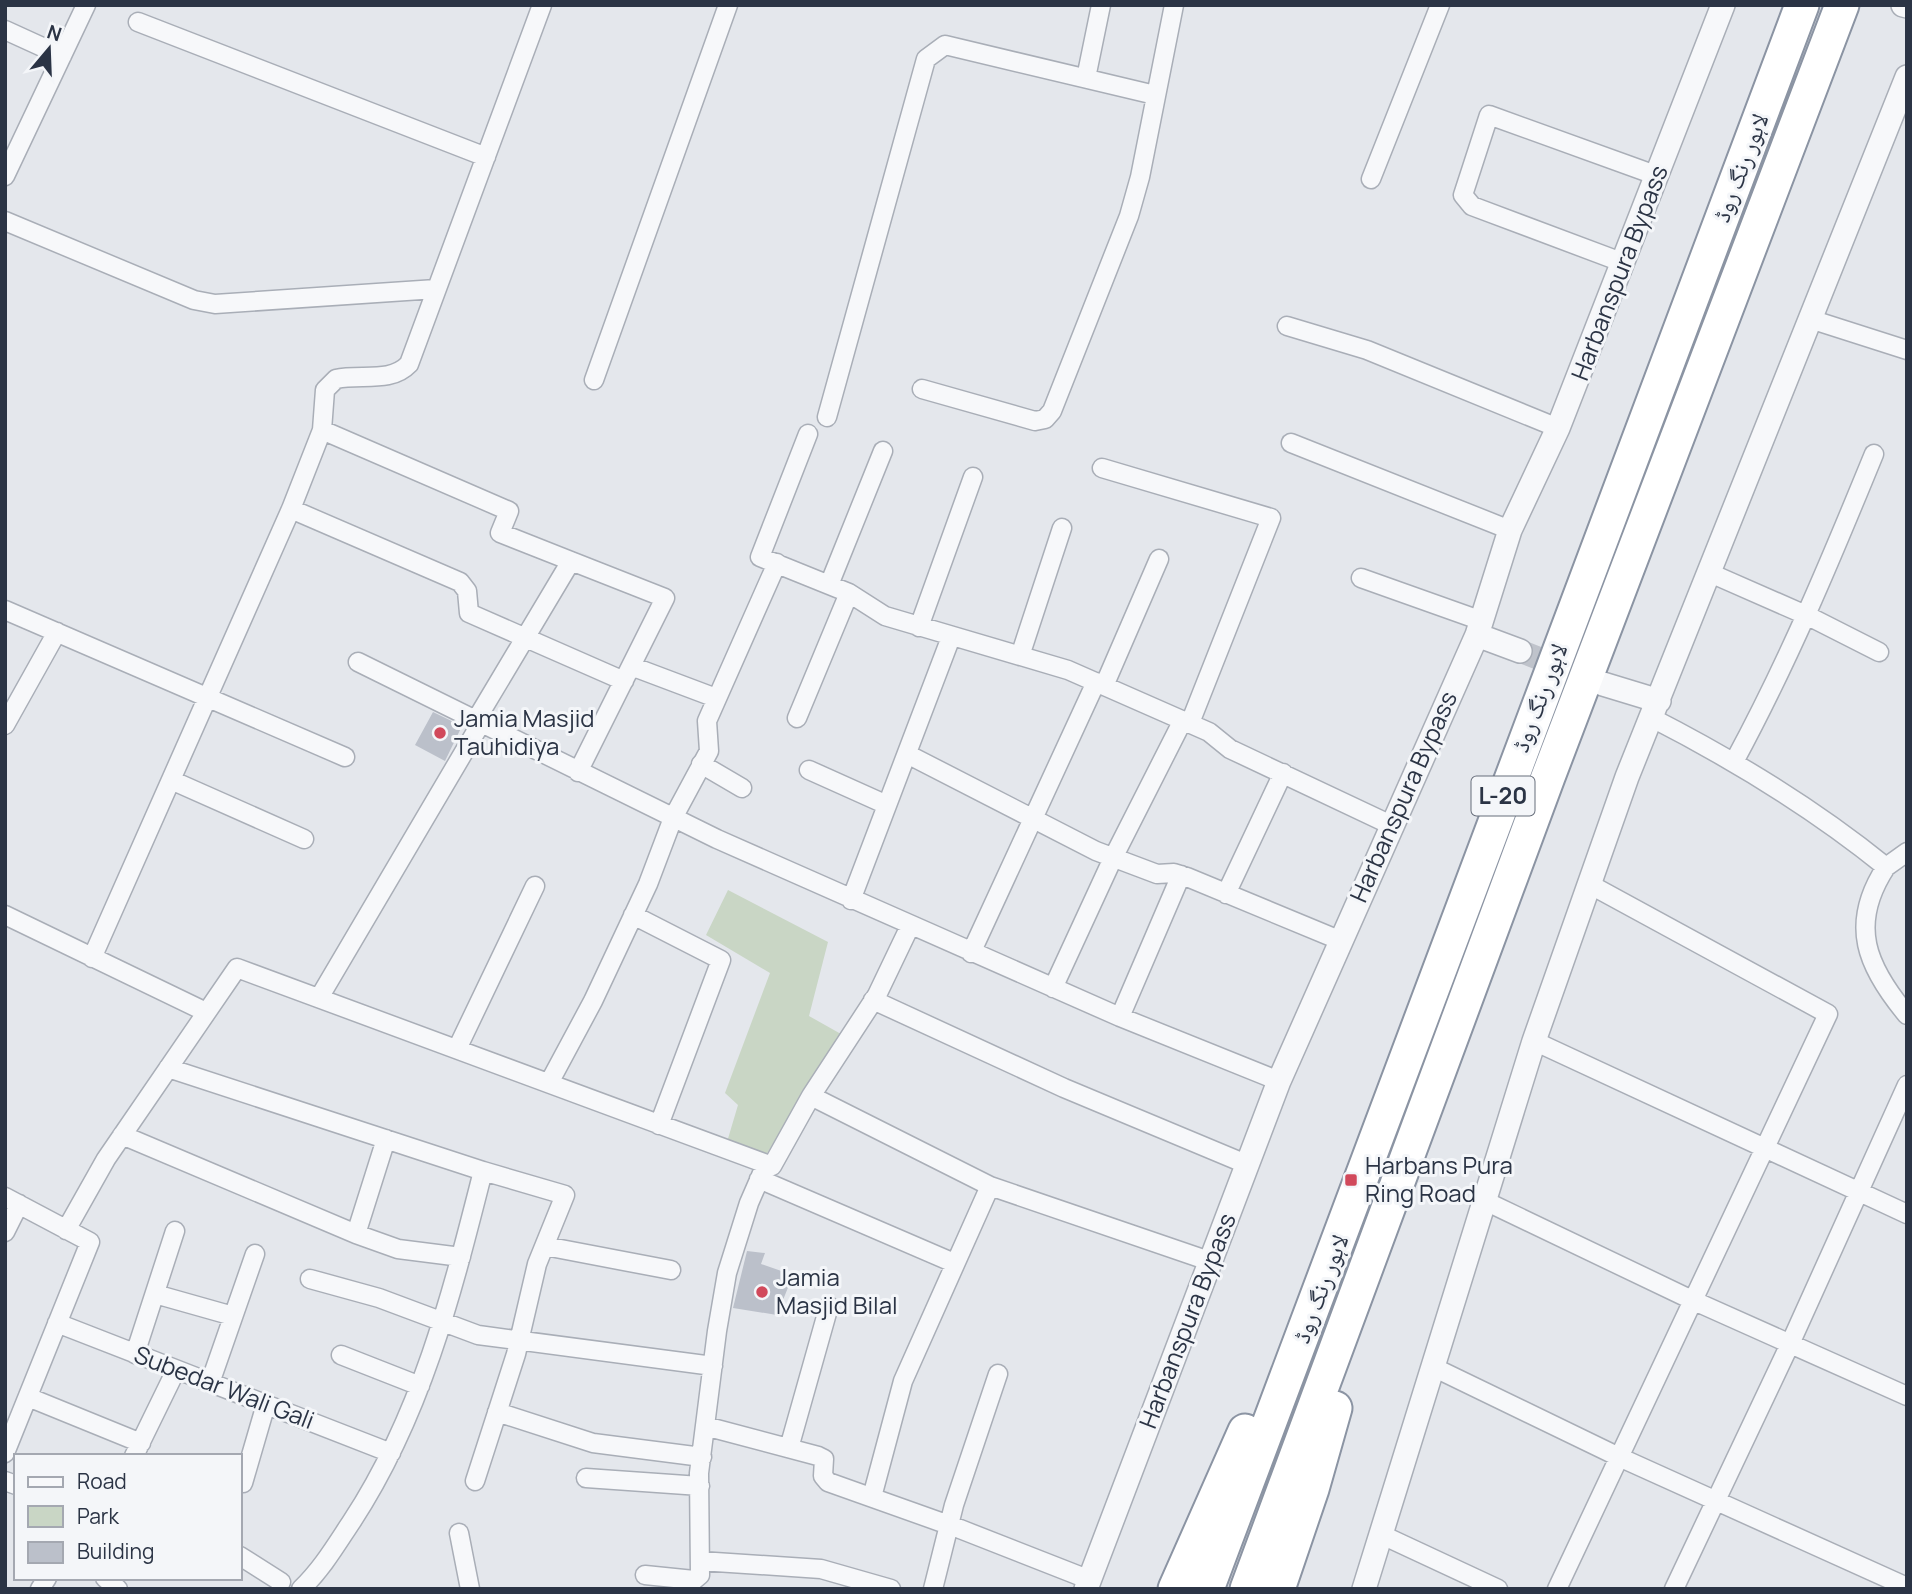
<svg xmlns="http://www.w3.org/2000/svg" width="1912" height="1594" viewBox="0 0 1912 1594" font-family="Manrope,'Noto Naskh Arabic',sans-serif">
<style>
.green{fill:#c9d6c5}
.building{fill:#bbc0ca}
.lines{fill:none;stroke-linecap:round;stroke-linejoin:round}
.tertiary-tunnel{stroke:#bfc3cb;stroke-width:23;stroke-dasharray:23 11;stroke-linecap:butt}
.minor-casing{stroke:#a9aeb7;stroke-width:21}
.tertiary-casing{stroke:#a9aeb7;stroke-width:26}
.motorway-casing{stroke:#8b94a3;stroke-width:37}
.minor{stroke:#f7f8fa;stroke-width:18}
.tertiary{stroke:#f7f8fa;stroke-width:23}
.motorway{stroke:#fff;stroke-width:33}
.poi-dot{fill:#d1495b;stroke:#f4f6f9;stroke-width:2.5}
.labels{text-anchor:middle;stroke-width:6;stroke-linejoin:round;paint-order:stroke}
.shield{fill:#f4f6f9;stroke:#676e7b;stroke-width:2}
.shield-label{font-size:23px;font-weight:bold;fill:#2b3445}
.street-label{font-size:24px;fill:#2b3445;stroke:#f4f6f9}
.poi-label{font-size:24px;fill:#2b3445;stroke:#f4f6f9;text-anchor:start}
</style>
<rect width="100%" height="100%" fill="#e4e7ec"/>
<path class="green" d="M 728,890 L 828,942 L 809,1016 L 841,1034 L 766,1155 L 727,1142 L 738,1105 L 725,1093 L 770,973 L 706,935 Z"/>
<path class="building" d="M 433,712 L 462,726 L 445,761 L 415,745 Z
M 747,1251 L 765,1253 L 761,1264 L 793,1275 L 777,1315 L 733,1308 Z"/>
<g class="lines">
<path class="tertiary-tunnel" d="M 1520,651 L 1568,670"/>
<defs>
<path id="minor" d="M 138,22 L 486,157
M 5,30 L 62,56
M 1086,78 L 1101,5
M 5,176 L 86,5
M 1371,179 L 1440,5
M 5,221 L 194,300 L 215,304 L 436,289
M 1624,263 L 1472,206 L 1463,195 L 1489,115 L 1658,176
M 1810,319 L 1907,350
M 1287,326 L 1367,350 L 1558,428
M 594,380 L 728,5
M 922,389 L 1035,421 L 1045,419 L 1052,411 L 1129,216 L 1140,177 L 1174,5
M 827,417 L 926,59 L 945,45 L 1155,95
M 322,430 L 509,511 L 500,533 L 571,561 L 476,720
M 808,434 L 760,557 L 849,593 L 885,616 L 1068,670 L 1209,732 L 1230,749 L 1391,825
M 1291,443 L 1510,530
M 1102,468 L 1271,518 L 1190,723
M 291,509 L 460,582 L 467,591 L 469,613 L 624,681
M 571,561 L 665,598 L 578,772
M 1710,573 L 1808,616 L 1879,652
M 1361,578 L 1482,621
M 829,585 L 883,451
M 5,610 L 345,757
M 919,627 L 973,477
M 1020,656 L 1062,528
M 358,662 L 717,839 L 1120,1017 L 1279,1081
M 631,666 L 716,698
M 1104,686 L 1159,559
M 797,718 L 849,593
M 1652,718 C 1736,761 1812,807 1886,867 C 1848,925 1867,967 1907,1015
M 5,725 L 57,632
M 907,754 L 1096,851 L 1157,874 L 1174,873 L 1187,877 L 1339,940
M 1735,760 C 1789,660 1831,559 1874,454
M 701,764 L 742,788
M 809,770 L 887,805
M 171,780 L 304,839
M 1886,867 L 1907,852
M 1226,894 L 1283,773
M 851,900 L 951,637
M 5,915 L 206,1012
M 633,915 L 721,960 L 659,1125
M 971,953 L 1096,682
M 92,958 L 291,509 L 322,430 L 325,390 L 336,379 C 360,373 390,384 409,364 L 542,5
M 1053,988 L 1113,858 L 1183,720
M 319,998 L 481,723
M 873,1000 L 1064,1088 L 1246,1164
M 1120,1017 L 1181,875
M 1534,1041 L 1907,1214
M 457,1049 L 535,886
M 168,1068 L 483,1171 C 452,1293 422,1414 352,1521 C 336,1545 322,1569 301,1589
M 549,1083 L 593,1001 L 648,884 L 673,818 L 709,751 L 707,721 L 777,563
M 811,1096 L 877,995 L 910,926
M 122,1135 L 356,1234 L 398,1249 L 461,1257
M 759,1179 L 954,1263
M 5,1197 L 90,1242 L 5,1453
M 1483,1200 L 1692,1300 L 1907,1396
M 66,1230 L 106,1159 L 237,968 L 772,1166 L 811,1096 L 990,1186 L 1212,1262
M 5,1232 L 19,1204
M 356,1234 L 386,1139
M 545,1246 L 671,1270
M 310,1279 L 379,1298 L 478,1335 L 713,1366
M 155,1294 L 233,1316
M 57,1323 L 391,1453
M 135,1354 L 175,1231
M 341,1355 L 420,1386
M 1433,1367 L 1619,1457 L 1907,1587
M 210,1383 L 255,1254
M 28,1397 L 141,1443
M 497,1412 L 593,1443 L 702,1457
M 705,1426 L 818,1456 L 824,1459 L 823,1476 L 828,1482 L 960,1529 L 1090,1580
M 789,1448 L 829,1306
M 134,1456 L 176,1370
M 586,1478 L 700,1486
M 5,1481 L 16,1485
M 475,1481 L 516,1354 L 537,1264 L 565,1195 L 483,1171
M 243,1483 L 266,1404
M 872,1497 L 903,1381 L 990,1186
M 459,1533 L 470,1589
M 1380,1534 L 1498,1589
M 240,1556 L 281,1582
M 700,1561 L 821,1569 L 891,1589
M 645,1575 L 694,1580 L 700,1575 L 699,1473 L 717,1331 L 727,1273 L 749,1203 L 766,1164
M 105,1578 L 118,1589
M 40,1589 L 47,1578
M 933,1589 L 954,1505 L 998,1374
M 1557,1589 L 1828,1014 L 1589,884
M 1674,1589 L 1790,1344 L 1907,1085"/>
<path id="tertiary" d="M 1903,5 L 1907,6
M 1477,635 L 1520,651
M 1603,684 L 1659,701
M 1086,1589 L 1279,1081 L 1477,635 L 1510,530 L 1558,428 L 1723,5
M 1364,1589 L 1534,1041 L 1627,777 L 1907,77"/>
<path id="motorway" d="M 1175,1589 L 1245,1431
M 1207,1589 L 1802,5
M 1247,1589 L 1548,777 L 1842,5
M 1278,1589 L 1312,1489 L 1335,1408"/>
</defs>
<use href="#minor" class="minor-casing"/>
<use href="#tertiary" class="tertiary-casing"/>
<use href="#motorway" class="motorway-casing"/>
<use href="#minor" class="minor"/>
<use href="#tertiary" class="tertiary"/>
<use href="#motorway" class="motorway"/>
</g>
<g class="poi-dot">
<circle cx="440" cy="733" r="7"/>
<rect x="1344" y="1173" width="14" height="14" rx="3.5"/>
<circle cx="762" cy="1292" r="7"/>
</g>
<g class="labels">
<rect class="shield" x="1471.5" y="776.5" width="63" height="39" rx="5"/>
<g class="shield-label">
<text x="1503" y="804">L-20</text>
</g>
<g class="street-label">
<text transform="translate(1741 168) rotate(-69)" y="8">لاہور رنگ روڈ</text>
<text transform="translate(1620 273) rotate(-69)" y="8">Harbanspura Bypass</text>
<text transform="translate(1540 698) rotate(-69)" y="8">لاہور رنگ روڈ</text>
<text transform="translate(1404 797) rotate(-66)" y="8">Harbanspura Bypass</text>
<text transform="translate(1321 1289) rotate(-69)" y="8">لاہور رنگ روڈ</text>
<text transform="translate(1188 1321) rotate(-69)" y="8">Harbanspura Bypass</text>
<text transform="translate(224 1388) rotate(21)" y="8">Subedar Wali Gali</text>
</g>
<g class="poi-label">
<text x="454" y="727">Jamia Masjid<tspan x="454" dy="28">Tauhidiya</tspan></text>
<text x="1365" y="1174">Harbans Pura<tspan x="1365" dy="28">Ring Road</tspan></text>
<text x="776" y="1286">Jamia<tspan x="776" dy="28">Masjid Bilal</tspan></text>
</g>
</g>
<rect width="1912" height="1594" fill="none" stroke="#2b3445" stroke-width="14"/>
<rect x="14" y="1454" width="228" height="126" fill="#f4f6f9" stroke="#a4a8b1" stroke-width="2"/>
<rect x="28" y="1477" width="35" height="10" fill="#f7f8fa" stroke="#a4a8b1" stroke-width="2"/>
<text x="77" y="1489" font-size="21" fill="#2b3445">Road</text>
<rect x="28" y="1506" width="35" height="21" fill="#c9d6c5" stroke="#a4a8b1" stroke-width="2"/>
<text x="77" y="1524" font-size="21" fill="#2b3445">Park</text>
<rect x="28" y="1542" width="35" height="21" fill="#bbc0ca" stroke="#a4a8b1" stroke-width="2"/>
<text x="77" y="1559" font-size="21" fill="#2b3445">Building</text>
<g transform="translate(49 49) rotate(19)" stroke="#f4f6f9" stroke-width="5" paint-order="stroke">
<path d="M0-5L12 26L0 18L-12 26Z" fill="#2b3445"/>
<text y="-10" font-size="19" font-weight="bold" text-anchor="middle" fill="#2b3445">N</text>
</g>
</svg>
